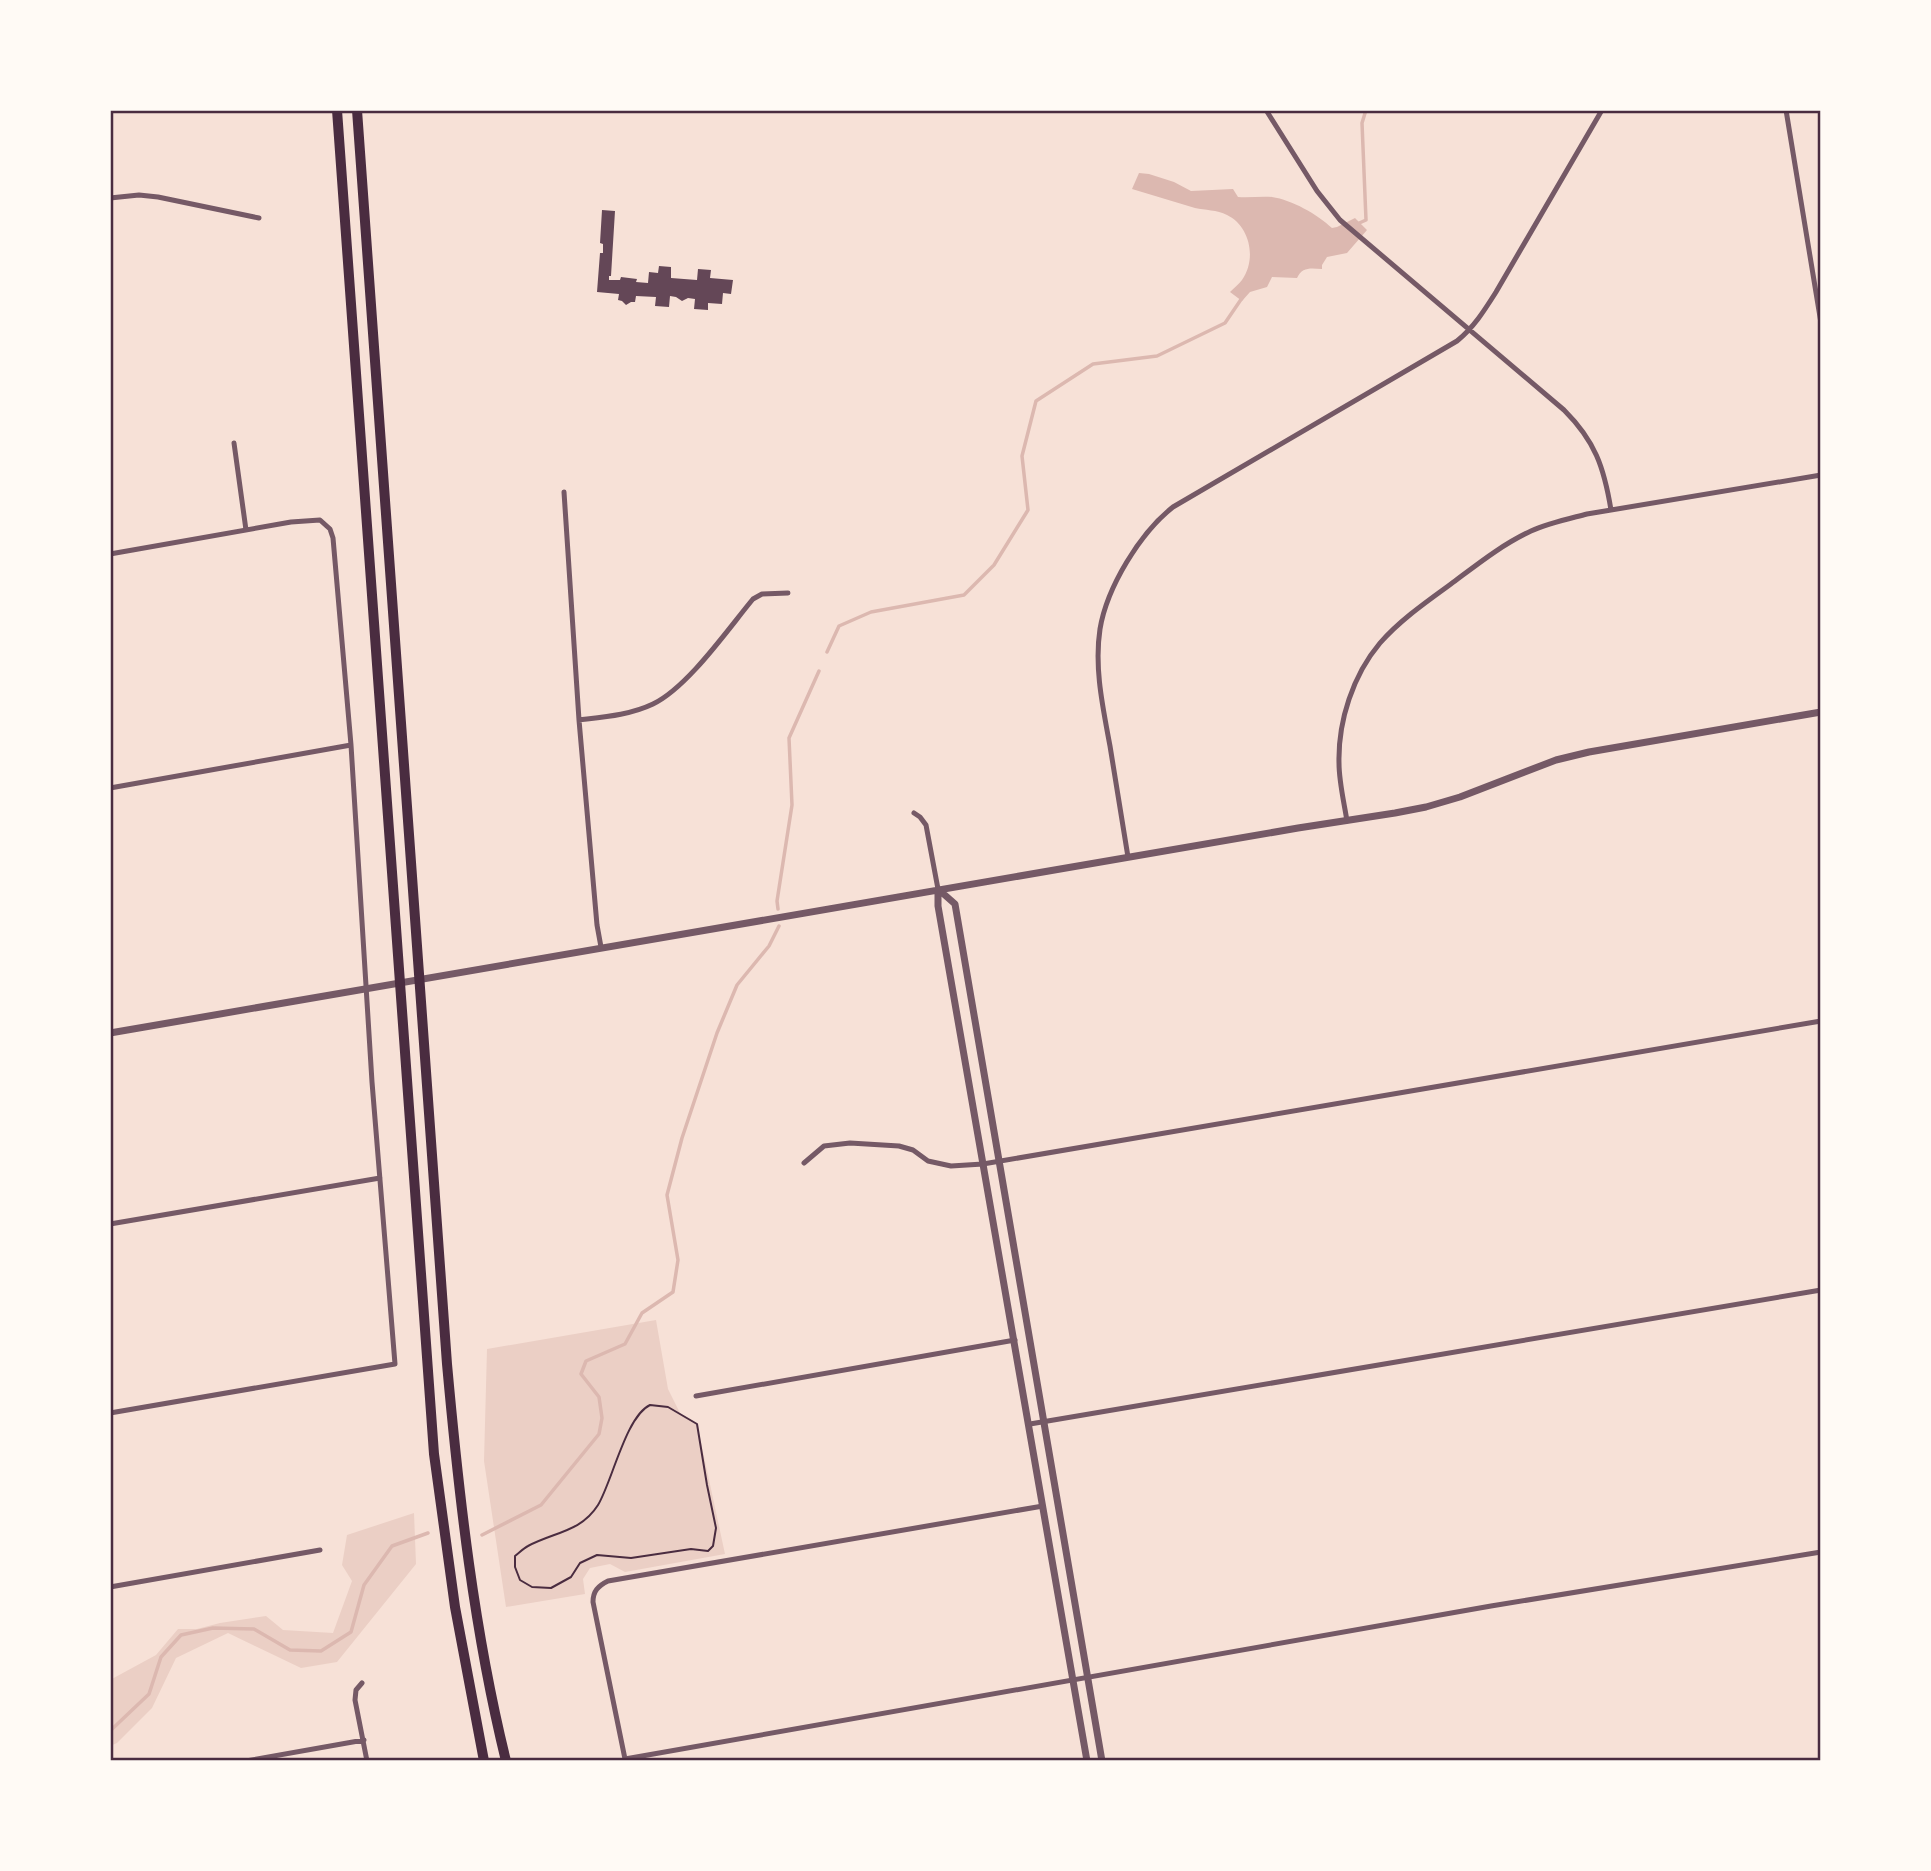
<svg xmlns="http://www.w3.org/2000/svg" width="1931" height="1871" viewBox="0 0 1931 1871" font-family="Figtree,sans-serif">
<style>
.green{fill:#ebcfc5}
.water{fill:#dcb8b0}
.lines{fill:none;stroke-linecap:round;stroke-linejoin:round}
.stream{stroke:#dcb8b0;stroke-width:3.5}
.building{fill:#644757}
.path{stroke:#4a2c40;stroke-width:2}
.minor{stroke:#755966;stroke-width:5}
.tertiary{stroke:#755966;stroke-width:7}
.motorway{stroke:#4a2c40;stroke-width:10}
.neatline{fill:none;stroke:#4a2c40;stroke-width:2.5}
</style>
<rect width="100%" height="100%" fill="#f7e1d7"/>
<path class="green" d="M 656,1320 L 668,1389 L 681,1415 L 697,1424 L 725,1554 L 625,1572 L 610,1564 L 590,1568 L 583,1579 L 585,1594 L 506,1607 L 484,1461 L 487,1349 Z
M 414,1513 L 416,1564 L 337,1662 L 301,1668 L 228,1633 L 176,1658 L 152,1708 L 117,1743 L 110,1746 L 110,1680 L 156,1655 L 178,1629 L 197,1629 L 220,1623 L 266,1616 L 283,1630 L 333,1633 L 352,1581 L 342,1565 L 347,1535 Z"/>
<path class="water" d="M 1139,173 L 1149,174 L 1174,182 L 1191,191 L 1233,189 L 1238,197 C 1249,198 1261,196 1272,197 C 1292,200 1317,214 1332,228 L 1337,227 L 1355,218 L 1367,230 L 1347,253 L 1327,257 L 1322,265 L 1322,269 C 1310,268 1302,267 1297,278 L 1272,277 L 1267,287 L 1250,292 L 1242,301 L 1230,292 C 1234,288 1239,284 1242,280 C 1257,259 1250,226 1227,215 C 1217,210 1205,210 1195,208 C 1174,202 1153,195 1132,189 Z"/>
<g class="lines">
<path class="stream" d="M 1357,224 L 1366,220 L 1362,123 L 1366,110
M 827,652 L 839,626 L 871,612 L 964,595 L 994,565 L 1028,510 L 1022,456 L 1036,401 L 1093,364 L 1157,356 L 1225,323 L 1242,298
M 778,909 L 777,901 L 792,805 L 789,738 L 819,671
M 482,1535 L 541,1505 L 599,1434 L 602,1418 L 599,1397 L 581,1374 L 586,1361 L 625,1344 L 642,1313 L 673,1292 L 678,1260 L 667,1195 L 682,1138 L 717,1033 L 737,985 L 769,946 L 779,926
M 110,1731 L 149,1694 L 161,1657 L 181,1635 L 213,1628 L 254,1629 L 290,1650 L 321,1651 L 351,1632 L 364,1585 L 392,1546 L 428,1533"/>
</g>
<path class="building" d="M 602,210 L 615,211 L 611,276 L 609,276 L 609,280 L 620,280 L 621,277 L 637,279 L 636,282 L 648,283 L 649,272 L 658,273 L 659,266 L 671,267 L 671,278 L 697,280 L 698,269 L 711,270 L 710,278 L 733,280 L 731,294 L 723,293 L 722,304 L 708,303 L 708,310 L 694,309 L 695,299 L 688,298 L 682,301 L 676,297 L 670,296 L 669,307 L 655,306 L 656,297 L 636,296 L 635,302 L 631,302 L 626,305 L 622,301 L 618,300 L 619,294 L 597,292 L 600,253 L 603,253 L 603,244 L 600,243 Z"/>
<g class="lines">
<path class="path" d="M 650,1405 L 668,1407 L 697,1424 L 707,1485 L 716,1528 L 713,1546 L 708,1551 L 691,1549 L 631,1558 L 597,1555 L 580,1563 L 571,1577 L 551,1588 L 532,1587 L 520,1580 L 515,1567 L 515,1556 C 520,1552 524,1548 528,1546 C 554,1532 581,1532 598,1505 C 612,1482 626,1416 650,1405 Z"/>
<path class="minor" d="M 1266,110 L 1317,191 L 1340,220 L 1564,410 C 1595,441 1604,467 1611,510
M 1786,110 L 1821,323
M 110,198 L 139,195 L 158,197 L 259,218
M 234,443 L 246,530
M 564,492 L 579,720 L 597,925 L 601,947
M 110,554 L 291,522 L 320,520 L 330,529 L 333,538 L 351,745 L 372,1082 L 395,1364 L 110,1413
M 579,720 C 604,717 630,715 653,704 C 688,687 728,629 753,599 L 762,594 L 788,593
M 110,788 L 351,745
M 914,813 L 920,817 L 926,825 L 938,889
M 1347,821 C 1344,802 1339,782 1339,763 C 1338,721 1353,675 1380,643 C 1401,619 1429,600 1455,581 C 1479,563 1503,544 1531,531 C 1549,523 1568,519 1587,514 L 1821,475
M 1128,857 C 1122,820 1116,783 1110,746 C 1103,708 1094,668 1100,629 C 1107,587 1140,533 1173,507 L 1457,341 C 1474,327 1484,311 1496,292 L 1602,110
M 804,1163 L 824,1146 L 850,1143 L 899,1146 L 913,1150 L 928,1161 L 951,1166 L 983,1164 L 1821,1021
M 110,1224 L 380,1178
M 696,1396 L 1015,1340
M 1030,1424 L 1821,1290
M 110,1587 L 320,1550
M 362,1683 L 356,1690 L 355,1700 L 367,1761
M 625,1759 L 1491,1606 L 1821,1552
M 625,1759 L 593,1602 C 593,1591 598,1586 608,1581 L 1043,1506
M 246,1761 L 364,1740"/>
<path class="tertiary" d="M 938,889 L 955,904 L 1102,1761
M 938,889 L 938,906 C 987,1191 1039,1475 1087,1761
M 110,1033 L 1298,828 L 1395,813 L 1426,807 L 1460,797 L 1556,760 L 1589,752 L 1821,712"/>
<path class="motorway" d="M 337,110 L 434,1454 L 455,1607 L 484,1761
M 357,110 L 447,1364 C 459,1497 474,1631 506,1761"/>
</g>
<rect width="1931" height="1871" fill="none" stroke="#fffaf5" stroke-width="224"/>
<rect x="112" y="112" width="1707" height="1647" class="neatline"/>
</svg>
